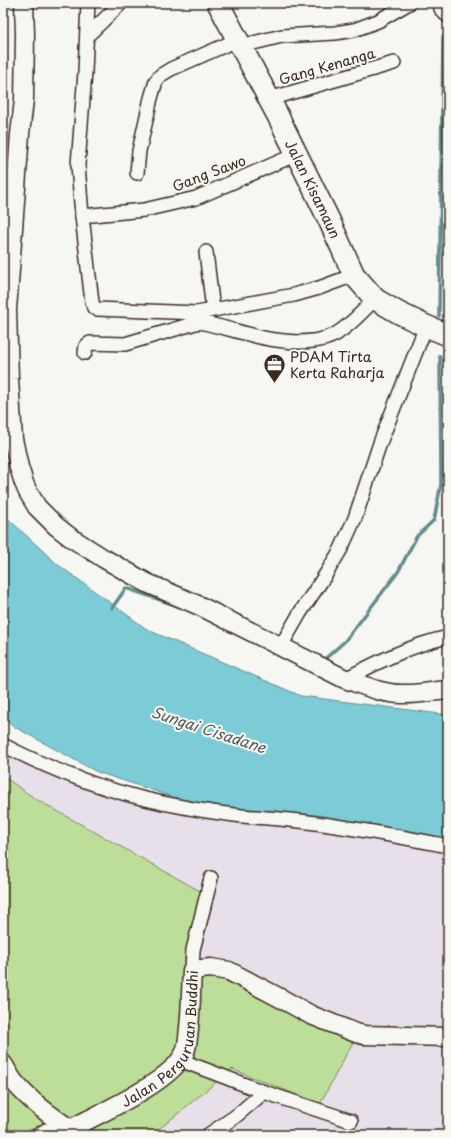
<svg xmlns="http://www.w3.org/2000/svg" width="451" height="1138" viewBox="0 0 451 1138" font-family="'Playpen Sans',sans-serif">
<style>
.built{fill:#e7e0eb}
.green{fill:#bdde98;stroke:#7c845b}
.water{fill:#7cccd7;stroke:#628b8d}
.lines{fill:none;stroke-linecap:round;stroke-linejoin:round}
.stream{stroke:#628b8d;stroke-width:3.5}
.street-casing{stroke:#3b2a1e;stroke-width:16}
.secondary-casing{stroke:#3b2a1e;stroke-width:21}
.primary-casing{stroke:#3b2a1e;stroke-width:24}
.street{stroke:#f6f6f2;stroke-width:13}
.secondary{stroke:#f6f6f2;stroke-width:18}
.primary{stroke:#f6f6f2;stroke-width:21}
.labels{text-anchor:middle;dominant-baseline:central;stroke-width:4;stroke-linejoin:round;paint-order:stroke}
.street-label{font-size:14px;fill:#3b2a1e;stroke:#f6f6f2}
.poi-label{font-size:14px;fill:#3b2a1e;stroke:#f6f6f2;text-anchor:start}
.water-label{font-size:15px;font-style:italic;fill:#4e5b56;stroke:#f6f6f2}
</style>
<rect width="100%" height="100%" fill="#f6f6f2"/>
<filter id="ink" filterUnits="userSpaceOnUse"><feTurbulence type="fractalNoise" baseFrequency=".025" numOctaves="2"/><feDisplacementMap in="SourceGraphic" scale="8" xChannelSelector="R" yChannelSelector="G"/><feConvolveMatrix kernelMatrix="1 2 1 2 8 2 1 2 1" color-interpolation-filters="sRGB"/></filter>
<g filter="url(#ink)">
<path class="built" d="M3,732L26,751L123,800L232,819L448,848V1135H152L232,1069L320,1104L308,1022L187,962L34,798L3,776Z"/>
<path class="green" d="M3,776L34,798L207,895L187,962L308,1022L354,1040L320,1104L232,1069L152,1135H3Z"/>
<path class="water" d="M3,514L57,564L148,630L301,696L448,715V840L222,813L97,772L11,725L3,717Z"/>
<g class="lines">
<g class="stream">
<path d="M439,316L443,37"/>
<path d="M112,608L126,588L178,606"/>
<path d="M326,658L345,641L398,572L417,536L434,520L441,484L440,356"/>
</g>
<defs>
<g id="street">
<path d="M88,3L85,72L78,165L82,216L92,302L94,308L97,309L197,313L294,295L319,288L354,275"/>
<path d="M439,3L442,11L448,16"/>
<path d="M87,36L121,3"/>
<path d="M241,46L282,36L335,33L354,30L378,21L409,3"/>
<path d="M269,99L394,63"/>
<path d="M137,173L139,151L151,98L156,81L161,75L171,69L237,40"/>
<path d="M82,216L144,210L196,198L297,154"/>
<path d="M206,252L213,310"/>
<path d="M197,313L199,322C237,329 273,346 313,341C321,340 329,338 336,334C351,325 363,311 375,299"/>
<path d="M85,353L86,346L90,343L125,344L199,322"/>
<path d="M281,646L300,613L326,574L341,549L355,518L380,443L426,326"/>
<path d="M345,679C378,662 411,645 448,637"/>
<path d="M3,745C46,767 93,786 141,798C174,806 208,812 242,816C264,818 286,819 308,822C355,828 402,837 448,846"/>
<path d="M192,970L193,950L211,878"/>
<path d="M180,1060L264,1092L236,1116L208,1135"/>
<path d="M264,1092L351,1121"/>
<path d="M38,1135L46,1130L70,1129L72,1131"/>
</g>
<g id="secondary">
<path d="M24,3L25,34L24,100L20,134L7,310L9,379L13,439L19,467L24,483L28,492L37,507L56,526L70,537L103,558L147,583L200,606L345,679C363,685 382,694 402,694C417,695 433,691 448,690"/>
<path id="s1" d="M3,1064C7,1070 10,1077 15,1083C30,1101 50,1115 70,1129C99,1114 173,1081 185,1052C188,1044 188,1036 189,1028C191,1009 191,989 192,970L211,968L229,971L282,999L311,1015L356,1033L364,1035L448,1037"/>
</g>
<g id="primary">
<path id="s2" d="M218,3L277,114L329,220L354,275L375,299L399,313L426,326L448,335"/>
</g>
</defs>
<use href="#street" class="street-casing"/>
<use href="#secondary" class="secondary-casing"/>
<use href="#primary" class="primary-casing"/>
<use href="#street" class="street"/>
<use href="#secondary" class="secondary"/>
<use href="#primary" class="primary"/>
</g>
</g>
<defs>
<symbol id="office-pin" viewBox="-11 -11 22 30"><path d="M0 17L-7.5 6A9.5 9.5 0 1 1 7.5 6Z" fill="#3b2a1e" stroke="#f6f6f2"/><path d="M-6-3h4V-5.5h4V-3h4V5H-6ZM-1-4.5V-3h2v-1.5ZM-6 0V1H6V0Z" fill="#fff"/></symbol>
</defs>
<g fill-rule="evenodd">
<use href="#office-pin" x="262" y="352" width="25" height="34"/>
</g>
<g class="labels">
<g class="street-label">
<text transform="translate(327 66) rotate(-16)">Gang Kenanga</text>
<text transform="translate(209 173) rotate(-21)">Gang Sawo</text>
<text stroke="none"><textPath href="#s2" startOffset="209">Jalan Kisamaun</textPath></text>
<text stroke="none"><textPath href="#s1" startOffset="235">Jalan Perguruan Buddhi</textPath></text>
</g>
<g class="poi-label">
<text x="290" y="356">PDAM Tirta<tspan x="290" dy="16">Kerta Raharja</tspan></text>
</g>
<g class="water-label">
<text transform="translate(209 729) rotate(18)">Sungai Cisadane</text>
</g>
</g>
<rect width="451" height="1138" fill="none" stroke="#f6f6f2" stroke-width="16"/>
<rect x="8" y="8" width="435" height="1122" fill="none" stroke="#3b2a1e" stroke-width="1.5" filter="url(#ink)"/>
</svg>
